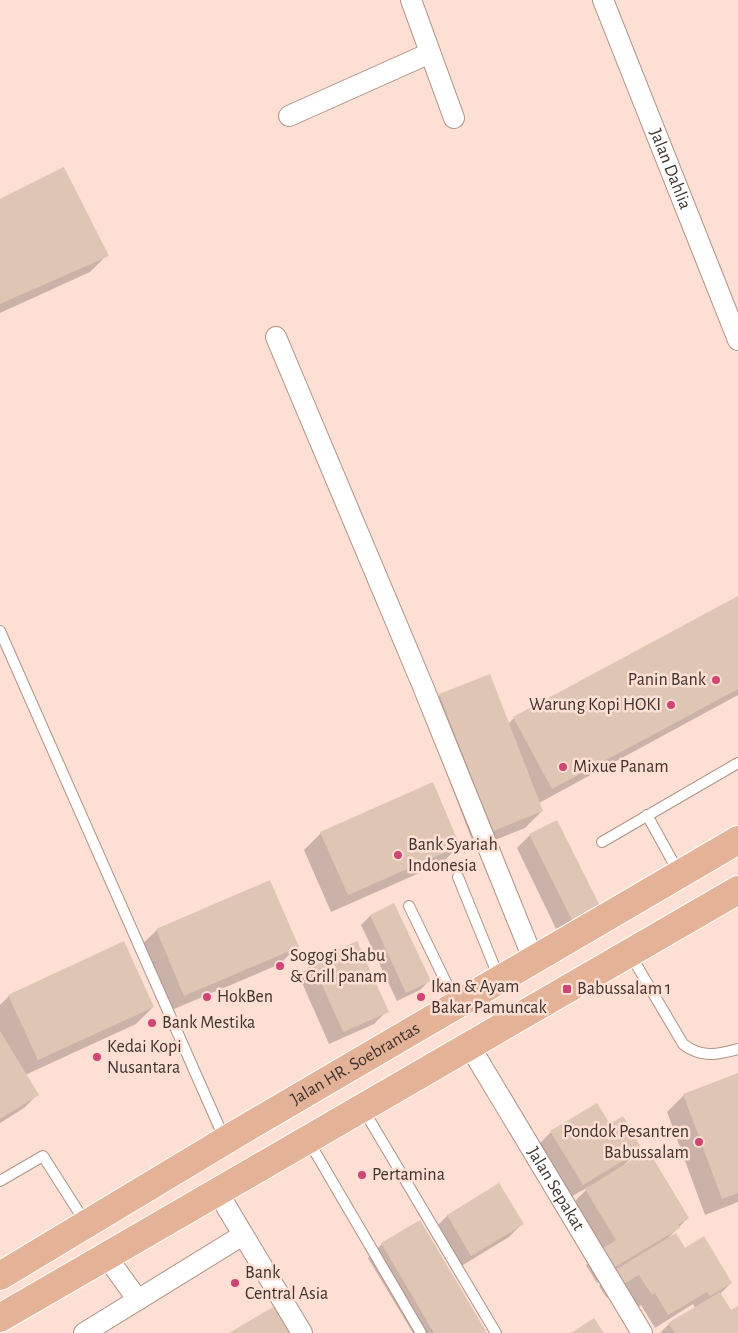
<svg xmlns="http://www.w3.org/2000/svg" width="738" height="1333" viewBox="0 0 738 1333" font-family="'Alegreya Sans',sans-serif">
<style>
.shadow{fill:#0003}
.building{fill:#dfc6b4}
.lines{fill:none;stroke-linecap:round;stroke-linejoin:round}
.service-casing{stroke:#ae9286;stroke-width:12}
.minor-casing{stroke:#ae9286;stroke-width:22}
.primary-casing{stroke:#fff;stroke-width:30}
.service{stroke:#fff;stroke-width:10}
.minor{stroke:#fff;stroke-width:20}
.primary{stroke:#e4b296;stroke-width:28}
.poi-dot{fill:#d14575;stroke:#fedfd3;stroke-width:2}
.labels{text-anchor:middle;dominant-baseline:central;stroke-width:5;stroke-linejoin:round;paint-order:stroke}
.street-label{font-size:18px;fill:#3f332e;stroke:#fedfd3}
.poi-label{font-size:18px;fill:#3f332e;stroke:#fedfd3;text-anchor:start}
</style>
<rect width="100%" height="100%" fill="#fedfd3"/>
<g class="shadow">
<path d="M0,200L107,255L90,272L0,313Z"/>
<path d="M738,597V695L539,803L542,811L525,828L475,848L423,712L440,695L508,724L514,718Z"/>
<path d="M321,833L459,846L442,863L331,912L304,850Z"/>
<path d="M530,835L599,908L559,935L517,848Z"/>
<path d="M394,905L429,981L420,990L397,1001L361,925L370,916Z"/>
<path d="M157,930L297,947L280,964L167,1012L139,947Z"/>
<path d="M313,963L387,1011L374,1024L329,1044L299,976Z"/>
<path d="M9,996L153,1007L136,1024L25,1075L37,1095L24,1108L0,1123V1005Z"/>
<path d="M738,1075V1202L705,1215L667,1112L684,1095Z"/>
<path d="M596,1104L609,1126L641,1149L624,1165L688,1218L669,1237L731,1283L720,1294L731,1312L738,1307V1333H660L669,1324L695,1308L693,1304L655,1328L641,1305L638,1307L626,1287L607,1298L599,1286L609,1277L597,1283L586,1265L599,1252L572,1204L590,1186L569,1198L537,1146L551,1132Z"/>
<path d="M499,1185L522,1224L509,1237L458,1268L434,1229L447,1216Z"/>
<path d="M420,1222L485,1333H413L368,1258L382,1244Z"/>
</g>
<g class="building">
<path d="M64,167L109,256L0,304V199Z"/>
<path d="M738,596V689L552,789L513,717Z"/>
<path d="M490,674L543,811L493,831L439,694Z"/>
<path d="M433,782L460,846L348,895L320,832Z"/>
<path d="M557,820L601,908L573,922L529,834Z"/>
<path d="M270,880L299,947L184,996L156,929Z"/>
<path d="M394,903L431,981L406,993L370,915Z"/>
<path d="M124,941L154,1007L38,1060L8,995Z"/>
<path d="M357,941L389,1012L343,1032L312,962Z"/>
<path d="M0,1031L39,1095L0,1119Z"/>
<path d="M738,1073V1193L722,1199L683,1094Z"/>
<path d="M597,1103L610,1124L623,1116L642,1149L583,1185L550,1131Z"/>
<path d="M648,1150L689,1218L678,1225L680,1228L610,1270L599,1251L616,1240L585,1189Z"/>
<path d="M499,1183L524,1224L471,1256L447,1215Z"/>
<path d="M420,1220L487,1333H434L381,1243Z"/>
<path d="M676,1233L685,1248L704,1236L732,1283L710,1296L707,1292L668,1315L655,1293L652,1295L639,1275L620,1286L612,1272Z"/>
<path d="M720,1292L731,1310L738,1306V1333H675L668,1323Z"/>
<path d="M280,1303L297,1333H229Z"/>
<path d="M594,1318L604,1333H571Z"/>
</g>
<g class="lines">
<defs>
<g id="service">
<path d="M0,631L225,1140"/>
<path d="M647,815L679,873"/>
<path d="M602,842L738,763"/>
<path d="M458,877L499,978"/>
<path d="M409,906L456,1003"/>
<path d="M630,954L683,1044C701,1058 717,1055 738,1049"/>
<path d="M363,1109L496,1333"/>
<path d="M308,1140L421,1333"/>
<path d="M0,1181L43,1156L85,1222"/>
</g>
<g id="minor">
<path d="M411,0L454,118"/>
<path id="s1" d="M603,0L738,340"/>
<path d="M289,116L430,53"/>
<path d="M276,337L422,684L534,961"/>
<path id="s2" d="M469,1045L642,1333"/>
<path d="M217,1191L302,1333"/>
<path d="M106,1256L138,1300"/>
<path d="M84,1333L243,1235"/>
</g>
<g id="primary">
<path id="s3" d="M0,1276L241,1131L738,840"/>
<path d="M0,1318L738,890"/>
</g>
</defs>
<use href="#service" class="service-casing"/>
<use href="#minor" class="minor-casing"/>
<use href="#primary" class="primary-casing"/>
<use href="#service" class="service"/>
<use href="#minor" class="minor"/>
<use href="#primary" class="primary"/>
</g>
<g class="poi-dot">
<circle cx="716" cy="680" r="5"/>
<circle cx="671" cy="705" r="5"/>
<circle cx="563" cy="767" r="5"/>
<circle cx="398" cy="855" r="5"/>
<circle cx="280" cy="966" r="5"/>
<rect x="562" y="984" width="10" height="10" rx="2.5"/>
<circle cx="207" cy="997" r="5"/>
<circle cx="421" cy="997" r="5"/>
<circle cx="152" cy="1023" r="5"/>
<circle cx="97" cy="1057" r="5"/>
<circle cx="699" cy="1142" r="5"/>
<circle cx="362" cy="1175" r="5"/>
<circle cx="235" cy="1283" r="5"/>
</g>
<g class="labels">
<g class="street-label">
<text stroke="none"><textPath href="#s1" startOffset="182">Jalan Dahlia</textPath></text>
<text stroke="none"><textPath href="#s3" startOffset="414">Jalan HR. Soebrantas</textPath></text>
<text stroke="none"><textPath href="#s2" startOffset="168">Jalan Sepakat</textPath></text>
</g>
<g class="poi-label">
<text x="706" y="680" text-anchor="end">Panin Bank</text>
<text x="661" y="705" text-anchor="end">Warung Kopi HOKI</text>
<text x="573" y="767">Mixue Panam</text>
<text x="408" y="845">Bank Syariah<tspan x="408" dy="21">Indonesia</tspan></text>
<text x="290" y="956">Sogogi Shabu<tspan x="290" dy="21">&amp; Grill panam</tspan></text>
<text x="431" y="987">Ikan &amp; Ayam<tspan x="431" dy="21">Bakar Pamuncak</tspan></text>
<text x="577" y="989">Babussalam 1</text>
<text x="217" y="997">HokBen</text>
<text x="162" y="1023">Bank Mestika</text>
<text x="107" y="1047">Kedai Kopi<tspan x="107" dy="21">Nusantara</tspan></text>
<text x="689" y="1132" text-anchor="end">Pondok Pesantren<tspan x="689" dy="21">Babussalam</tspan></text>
<text x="372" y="1175">Pertamina</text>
<text x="245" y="1273">Bank<tspan x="245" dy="21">Central Asia</tspan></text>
</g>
</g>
</svg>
